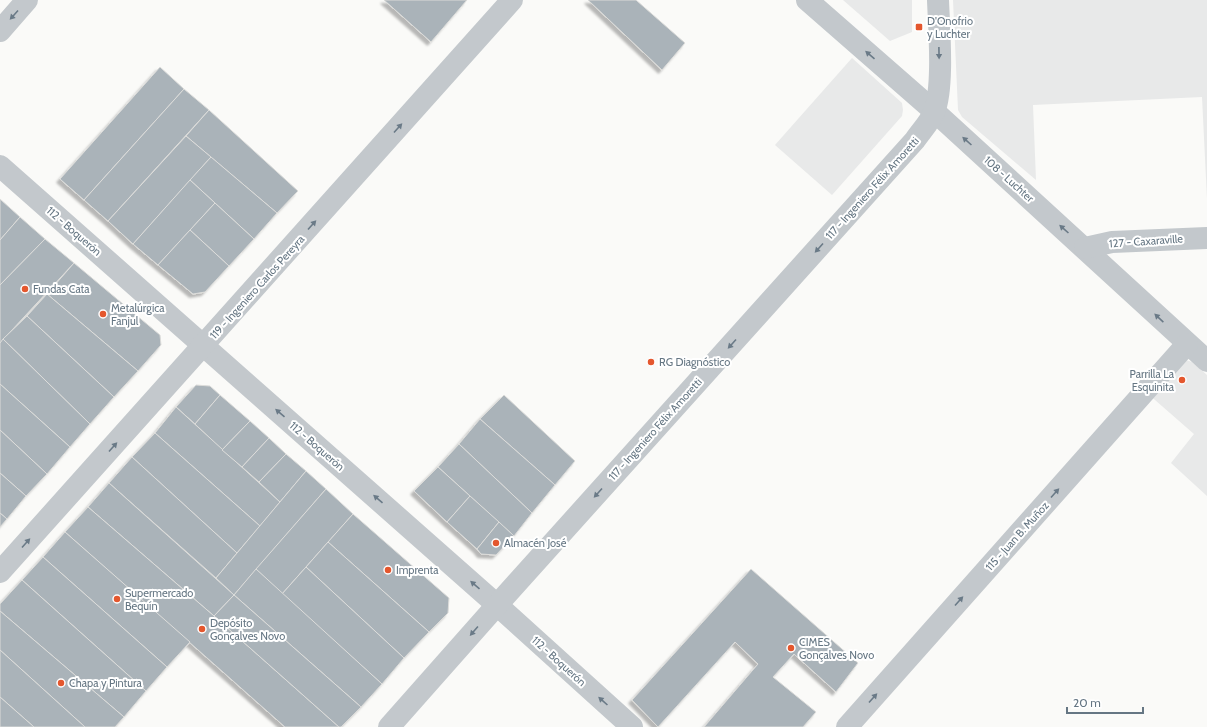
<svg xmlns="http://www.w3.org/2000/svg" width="1207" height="727" viewBox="0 0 1207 727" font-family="Cabin,sans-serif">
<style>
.built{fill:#e8e9e9}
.building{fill:#aab3b9;stroke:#dcdcda;filter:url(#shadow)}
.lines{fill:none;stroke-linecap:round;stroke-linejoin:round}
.minor{stroke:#c3c8cc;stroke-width:22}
.oneway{fill:#6a7a87}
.poi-dot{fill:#e4572e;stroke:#fff;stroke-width:1.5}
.labels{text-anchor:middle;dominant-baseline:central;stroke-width:4;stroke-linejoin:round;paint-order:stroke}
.poi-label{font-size:11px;fill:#657683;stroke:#fff;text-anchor:start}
.street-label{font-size:11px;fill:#657683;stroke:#fff}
</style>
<defs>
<filter id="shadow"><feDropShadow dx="-3.5" dy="3.5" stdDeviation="1" flood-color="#0004"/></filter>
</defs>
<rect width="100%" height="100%" fill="#fafaf8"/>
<g class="built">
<path d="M843,0H912V32L890,41Z"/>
<path d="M953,0H1207V199L1202,97L1033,105L1036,180L962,117L958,110Z"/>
<path d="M852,58L902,103L903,110L902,116L832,195L775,145Z"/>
<path d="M1186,360L1192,362L1207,375V496L1171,463L1194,434L1147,393Z"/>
</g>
<g class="building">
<path d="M384,0H467L431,42Z"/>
<path d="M588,0H636L685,43L662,70Z"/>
<path d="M160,67L184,89L84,200L60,179Z"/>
<path d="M184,89L209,110L108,221L84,200Z"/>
<path d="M209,110L298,191L277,213L186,136Z"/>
<path d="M186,136L211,157L133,244L108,221Z"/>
<path d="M211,157L277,213L254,239L190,180Z"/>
<path d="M190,180L215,203L158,265L133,244Z"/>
<path d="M0,199L20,217L0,240Z"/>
<path d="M215,203L254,239L229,266L190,230Z"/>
<path d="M20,217L45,239L0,285V240Z"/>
<path d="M190,230L229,266L205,292L193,294L158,265Z"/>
<path d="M45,239L74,263L0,343V285Z"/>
<path d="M74,263L160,335L161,345L138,371L47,294Z"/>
<path d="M47,294L138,371L114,397L27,316Z"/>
<path d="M27,316L114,397L90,424L3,339Z"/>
<path d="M3,339L90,424L70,447L0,384V343Z"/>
<path d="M0,384L70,447L47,474L0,430Z"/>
<path d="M196,385L210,386L220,395L195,424L176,407Z"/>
<path d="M220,395L250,421L222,450L195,424Z"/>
<path d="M504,395L575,461L555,485L480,419Z"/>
<path d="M176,407L280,502L260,526L155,433Z"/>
<path d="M480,419L555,485L532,513L459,444Z"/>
<path d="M250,421L269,438L242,467L222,450Z"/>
<path d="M0,430L47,474L26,496L0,473Z"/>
<path d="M155,433L260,526L237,553L132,457Z"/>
<path d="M269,438L286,454L259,482L242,467Z"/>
<path d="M459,444L532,513L514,536L438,467Z"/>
<path d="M286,454L306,471L280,502L259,482Z"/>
<path d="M132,457L237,553L216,578L109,483Z"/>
<path d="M438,467L470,496L447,522L414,491Z"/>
<path d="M306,471L326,489L234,595L216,578Z"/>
<path d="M0,473L26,496L7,519L0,513Z"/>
<path d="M109,483L234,595L214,616L88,507Z"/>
<path d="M326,489L353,514L282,594L256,569Z"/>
<path d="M470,496L499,522L477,549L447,522Z"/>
<path d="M88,507L214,616L339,727H285L65,532Z"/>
<path d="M0,513L7,519L0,527Z"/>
<path d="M353,514L449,598L448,613L429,632L328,542Z"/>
<path d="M499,522L514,536L496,555L481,554L477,549Z"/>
<path d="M65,532L190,642L167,667L43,557Z"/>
<path d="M328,542L429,632L404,658L306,567Z"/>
<path d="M43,557L167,667L146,691L22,580Z"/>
<path d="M306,567L404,658L382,684L282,594Z"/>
<path d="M256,569L382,684L361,707L234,595Z"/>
<path d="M751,569L858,663L836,692L794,654L773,677L816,712L803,727H704L758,664L735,642L658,727L632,700Z"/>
<path d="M22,580L146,691L124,717L0,611V604Z"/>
<path d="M234,595L361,707L341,727H339L214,616Z"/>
<path d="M0,611L124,717L115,727H85L0,650Z"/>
<path d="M0,650L85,727H34L0,697Z"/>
<path d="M0,697L34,727H0Z"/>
</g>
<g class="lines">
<g class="minor">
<path d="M807,0L934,111L1207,361"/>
<path d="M0,31L27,0"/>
<path d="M0,166L497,605L632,727"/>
<path d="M1085,248L1112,242L1207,238"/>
<path d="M0,572L512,0"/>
<path d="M389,727L497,605L915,140C921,131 930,122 934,112C944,88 939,28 938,0"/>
<path d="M847,727L1187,344"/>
</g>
</g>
<defs><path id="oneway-solid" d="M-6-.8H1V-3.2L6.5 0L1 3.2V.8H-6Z"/></defs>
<g class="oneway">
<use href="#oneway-solid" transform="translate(14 15) rotate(132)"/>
<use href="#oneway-solid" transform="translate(939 53) rotate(89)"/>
<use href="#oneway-solid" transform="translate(870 55) rotate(-139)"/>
<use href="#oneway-solid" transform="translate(398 128) rotate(-48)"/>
<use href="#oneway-solid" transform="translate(967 141) rotate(-138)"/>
<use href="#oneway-solid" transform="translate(312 225) rotate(-48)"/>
<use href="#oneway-solid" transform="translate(1064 229) rotate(-138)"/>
<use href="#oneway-solid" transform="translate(819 248) rotate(132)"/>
<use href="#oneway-solid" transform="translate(1159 318) rotate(-137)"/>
<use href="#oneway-solid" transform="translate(732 344) rotate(132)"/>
<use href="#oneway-solid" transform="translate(280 413) rotate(-139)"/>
<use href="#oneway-solid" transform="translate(113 447) rotate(-48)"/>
<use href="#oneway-solid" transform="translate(598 493) rotate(132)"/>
<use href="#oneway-solid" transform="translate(1055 493) rotate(-48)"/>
<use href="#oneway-solid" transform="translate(378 499) rotate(-139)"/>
<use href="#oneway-solid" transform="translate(26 543) rotate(-48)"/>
<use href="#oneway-solid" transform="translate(475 585) rotate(-139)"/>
<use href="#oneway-solid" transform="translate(959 601) rotate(-48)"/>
<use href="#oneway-solid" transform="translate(474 631) rotate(131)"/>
<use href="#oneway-solid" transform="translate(873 698) rotate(-48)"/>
<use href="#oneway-solid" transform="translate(603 701) rotate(-138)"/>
</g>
<g class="poi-dot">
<rect x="915" y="23" width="8" height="8" rx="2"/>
<circle cx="25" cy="289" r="4"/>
<circle cx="103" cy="314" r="4"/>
<circle cx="651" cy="362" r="4"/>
<circle cx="1182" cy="380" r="4"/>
<circle cx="496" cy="543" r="4"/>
<circle cx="388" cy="570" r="4"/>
<circle cx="117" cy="599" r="4"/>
<circle cx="202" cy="629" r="4"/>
<circle cx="791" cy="648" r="4"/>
<circle cx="61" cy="683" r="4"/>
</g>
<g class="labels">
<g class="poi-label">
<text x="927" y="21">D'Onofrio<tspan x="927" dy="13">y Luchter</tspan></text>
<text x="33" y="289">Fundas Cata</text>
<text x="111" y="308">Metalúrgica<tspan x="111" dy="13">Fanjul</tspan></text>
<text x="659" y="362">RG Diagnóstico</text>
<text x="1174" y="374" text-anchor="end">Parrilla La<tspan x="1174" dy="13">Esquinita</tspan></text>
<text x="504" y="543">Almacén José</text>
<text x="396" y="570">Imprenta</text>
<text x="125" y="593">Supermercado<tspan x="125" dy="13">Bequín</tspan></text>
<text x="210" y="623">Depósito<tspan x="210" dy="13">Gonçalves Novo</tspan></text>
<text x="799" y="642">CIMES<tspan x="799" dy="13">Gonçalves Novo</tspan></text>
<text x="69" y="683">Chapa y Pintura</text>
</g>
<g class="street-label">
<text transform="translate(1009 179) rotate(42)">108 - Luchter</text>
<text transform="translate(872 188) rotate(-48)">117 - Ingeniero Félix Amoretti</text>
<text transform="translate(74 231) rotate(41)">112 - Boquerón</text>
<text transform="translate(1146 241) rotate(-4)">127 - Caxaraville</text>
<text transform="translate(257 287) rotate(-48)">119 - Ingeniero Carlos Pereyra</text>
<text transform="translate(655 429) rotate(-48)">117 - Ingeniero Félix Amoretti</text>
<text transform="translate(317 446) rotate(41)">112 - Boquerón</text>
<text transform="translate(1017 536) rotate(-48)">115 - Juan B. Muñoz</text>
<text transform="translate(559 661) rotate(42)">112 - Boquerón</text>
</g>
</g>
<path d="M1067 707v6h76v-6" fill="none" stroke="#657683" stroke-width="2"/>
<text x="1073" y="707" font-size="12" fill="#657683" stroke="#ffffff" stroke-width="3" paint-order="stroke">20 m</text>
</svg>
